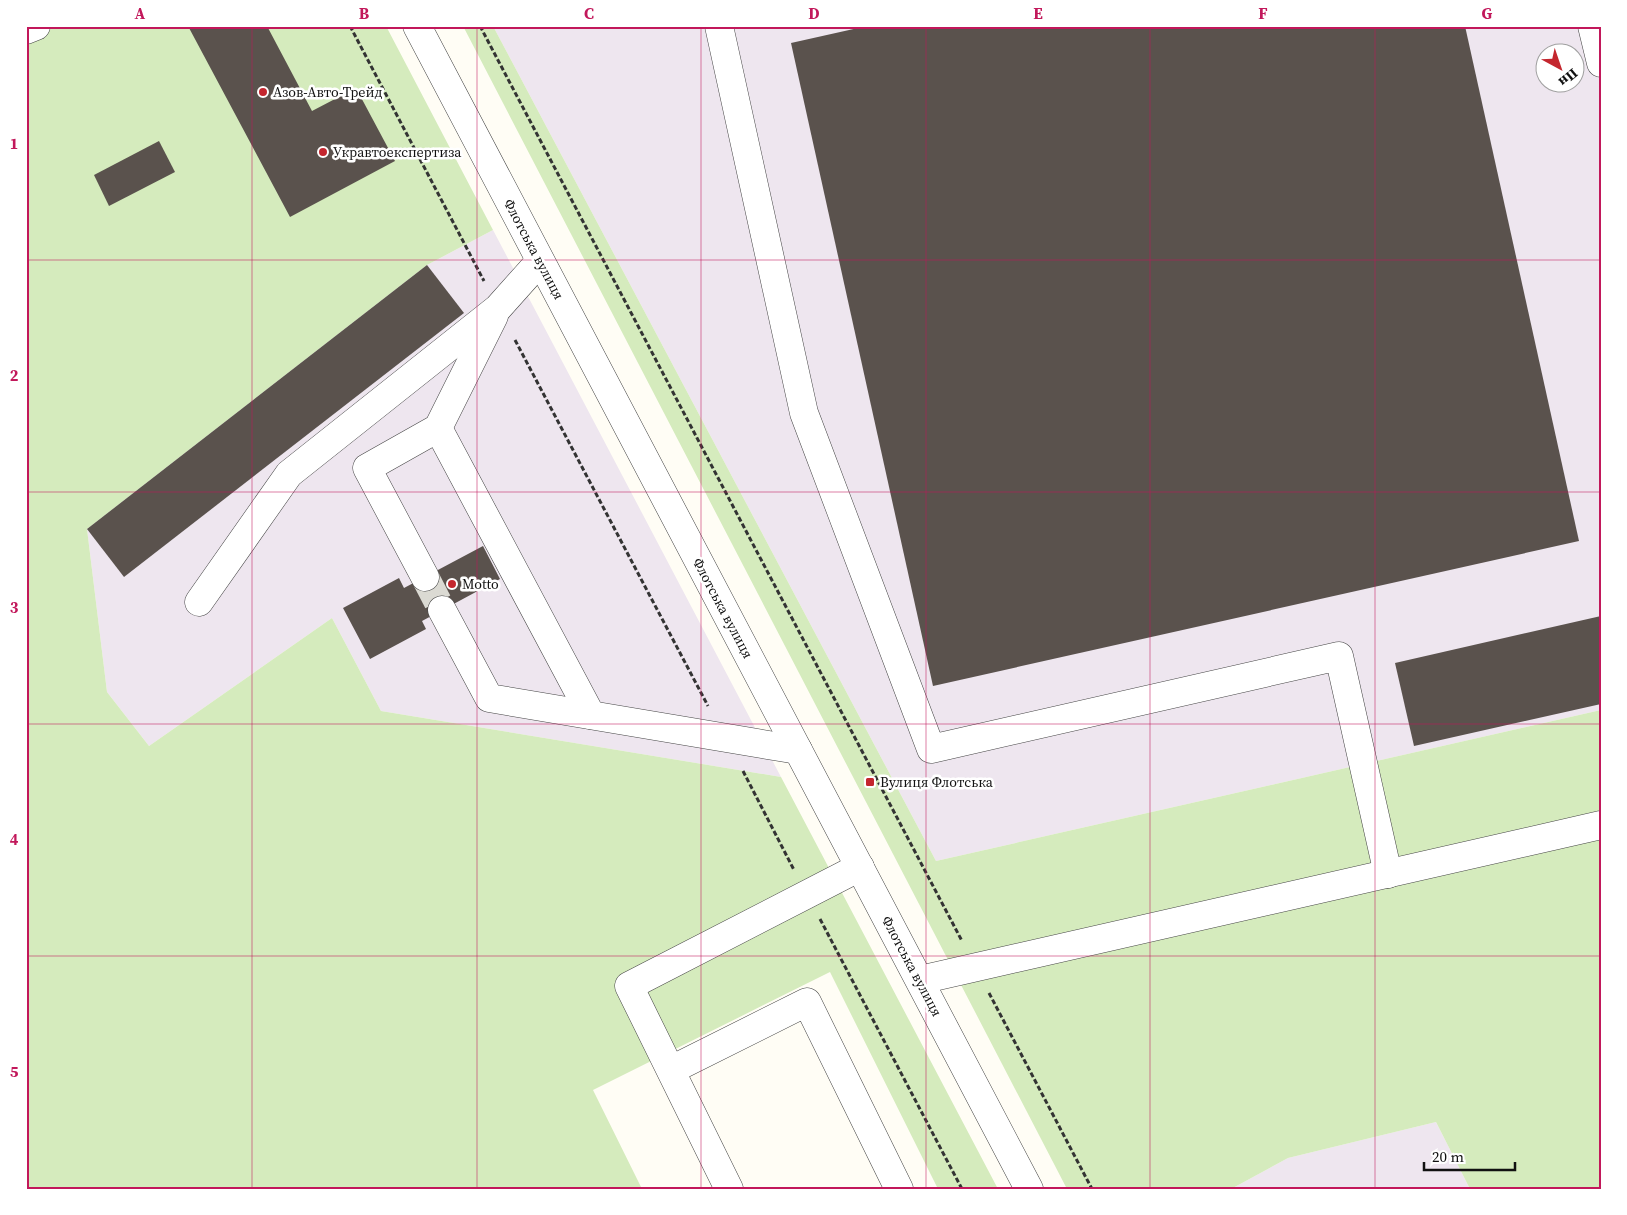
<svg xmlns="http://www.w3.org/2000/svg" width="1627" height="1215" viewBox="0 0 1627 1215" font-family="'Source Serif 4',serif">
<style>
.industrial{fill:#eee6ef;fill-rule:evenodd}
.green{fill:#d5ebbd}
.building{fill:#5a524d}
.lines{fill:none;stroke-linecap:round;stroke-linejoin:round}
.minor-tunnel{stroke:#dbdad3;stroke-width:28;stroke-dasharray:28 14;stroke-linecap:butt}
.minor-casing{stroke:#444;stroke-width:29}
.path{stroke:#333;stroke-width:3;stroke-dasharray:5 2.5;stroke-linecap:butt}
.minor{stroke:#fff;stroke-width:28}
.grid{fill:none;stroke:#c2185b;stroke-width:1;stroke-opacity:0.55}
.poi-dot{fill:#c4262e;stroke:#fff;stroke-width:2}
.labels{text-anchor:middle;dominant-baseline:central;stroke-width:5;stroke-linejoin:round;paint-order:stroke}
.poi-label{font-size:14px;fill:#111;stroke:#fff;text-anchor:start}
.street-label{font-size:14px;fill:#111;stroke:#fff}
.neatline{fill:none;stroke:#c2185b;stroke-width:2}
.grid-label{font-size:16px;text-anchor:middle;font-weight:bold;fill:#c2185b}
</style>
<rect width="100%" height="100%" fill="#fffdf5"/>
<g class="industrial">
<path d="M493,26H1601V710L936,861ZM1544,52H1574V82H1544Z"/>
<path d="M493,230L781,777L381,711L332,618L149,746L107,692L87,529L427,265Z"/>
<path d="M1436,1122L1470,1189H1231L1288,1158Z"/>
</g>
<g class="green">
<path d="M26,26H386L493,230L427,265L87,529L107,692L149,746L332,618L381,711L781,777L998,1189H938L830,972L593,1090L642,1189H26Z"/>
<path d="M463,26H493L936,861L1601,710V1189H1470L1436,1122L1288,1158L1231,1189H1067Z"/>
</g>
<g class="building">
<path d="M188,26H267L312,111L356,88L395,161L290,217Z"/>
<path d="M867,26H1465L1579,541L933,686L791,43Z"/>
<path d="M159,141L175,172L109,206L94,175Z"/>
<path d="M427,265L464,313L124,577L87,529Z"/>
<path d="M483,546L500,579L422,621L426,629L370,659L343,608L399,578L404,588Z"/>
<path d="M1601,616V704L1414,746L1395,663Z"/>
</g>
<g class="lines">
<path class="minor-tunnel" d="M425,577L442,610"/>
<defs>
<g id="minor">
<path d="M417,26L1029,1189"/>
<path d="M719,26L804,413L931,749L1339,656L1388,874"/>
<path d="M1592,26L1601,63"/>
<path d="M26,30L36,26"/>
<path d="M438,428L591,715"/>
<path d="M425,577L367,468L438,428L494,316"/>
<path d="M199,602L289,474L498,308L540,261"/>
<path d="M442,610L489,698L798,750"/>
<path d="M920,980L1601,825"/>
<path d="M671,1070L807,1002L899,1189"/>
<path d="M729,1189L629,986L860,867"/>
</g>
</defs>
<use href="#minor" class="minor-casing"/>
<g class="path">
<path d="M350,26L484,281"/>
<path d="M480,26L962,941"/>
<path d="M515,340L708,706"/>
<path d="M743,771L794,870"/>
<path d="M820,919L962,1189"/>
<path d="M989,993L1092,1189"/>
</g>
<use href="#minor" class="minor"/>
</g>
<path class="grid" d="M252,26V1189M477,26V1189M701,26V1189M926,26V1189M1150,26V1189M1375,26V1189M26,260H1601M26,492H1601M26,724H1601M26,956H1601"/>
<g class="poi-dot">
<circle cx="263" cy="92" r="5"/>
<circle cx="323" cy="152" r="5"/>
<circle cx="452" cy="584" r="5"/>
<rect x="865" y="777" width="10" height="10" rx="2.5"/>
</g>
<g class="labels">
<g class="poi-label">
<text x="273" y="92">Азов-Авто-Трейд</text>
<text x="333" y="152">Укравтоекспертиза</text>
<text x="462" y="584">Motto</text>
<text x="880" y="782">Вулиця Флотська</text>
</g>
<g class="street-label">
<text transform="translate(534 249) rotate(62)">Флотська вулиця</text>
<text transform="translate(723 608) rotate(62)">Флотська вулиця</text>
<text transform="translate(912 966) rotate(62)">Флотська вулиця</text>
</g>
</g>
<rect width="1627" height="1215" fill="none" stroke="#ffffff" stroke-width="55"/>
<g transform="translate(1560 68) rotate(140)"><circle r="24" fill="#ffffff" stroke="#a0a0a0"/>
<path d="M0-4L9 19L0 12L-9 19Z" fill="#c4262e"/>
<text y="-8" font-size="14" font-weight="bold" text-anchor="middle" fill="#111111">Пн</text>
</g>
<path d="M1424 1162v8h91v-8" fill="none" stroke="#111111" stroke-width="2.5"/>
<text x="1432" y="1162" font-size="15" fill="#111111" stroke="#ffffff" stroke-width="4" paint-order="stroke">20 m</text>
<rect x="28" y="28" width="1572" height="1160" class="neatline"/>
<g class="grid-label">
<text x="140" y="19">A</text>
<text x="364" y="19">B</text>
<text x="589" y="19">C</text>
<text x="814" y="19">D</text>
<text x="1038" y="19">E</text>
<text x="1263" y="19">F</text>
<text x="1487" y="19">G</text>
<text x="14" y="149">1</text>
<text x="14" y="381">2</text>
<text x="14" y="613">3</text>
<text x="14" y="845">4</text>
<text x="14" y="1077">5</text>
</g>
</svg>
